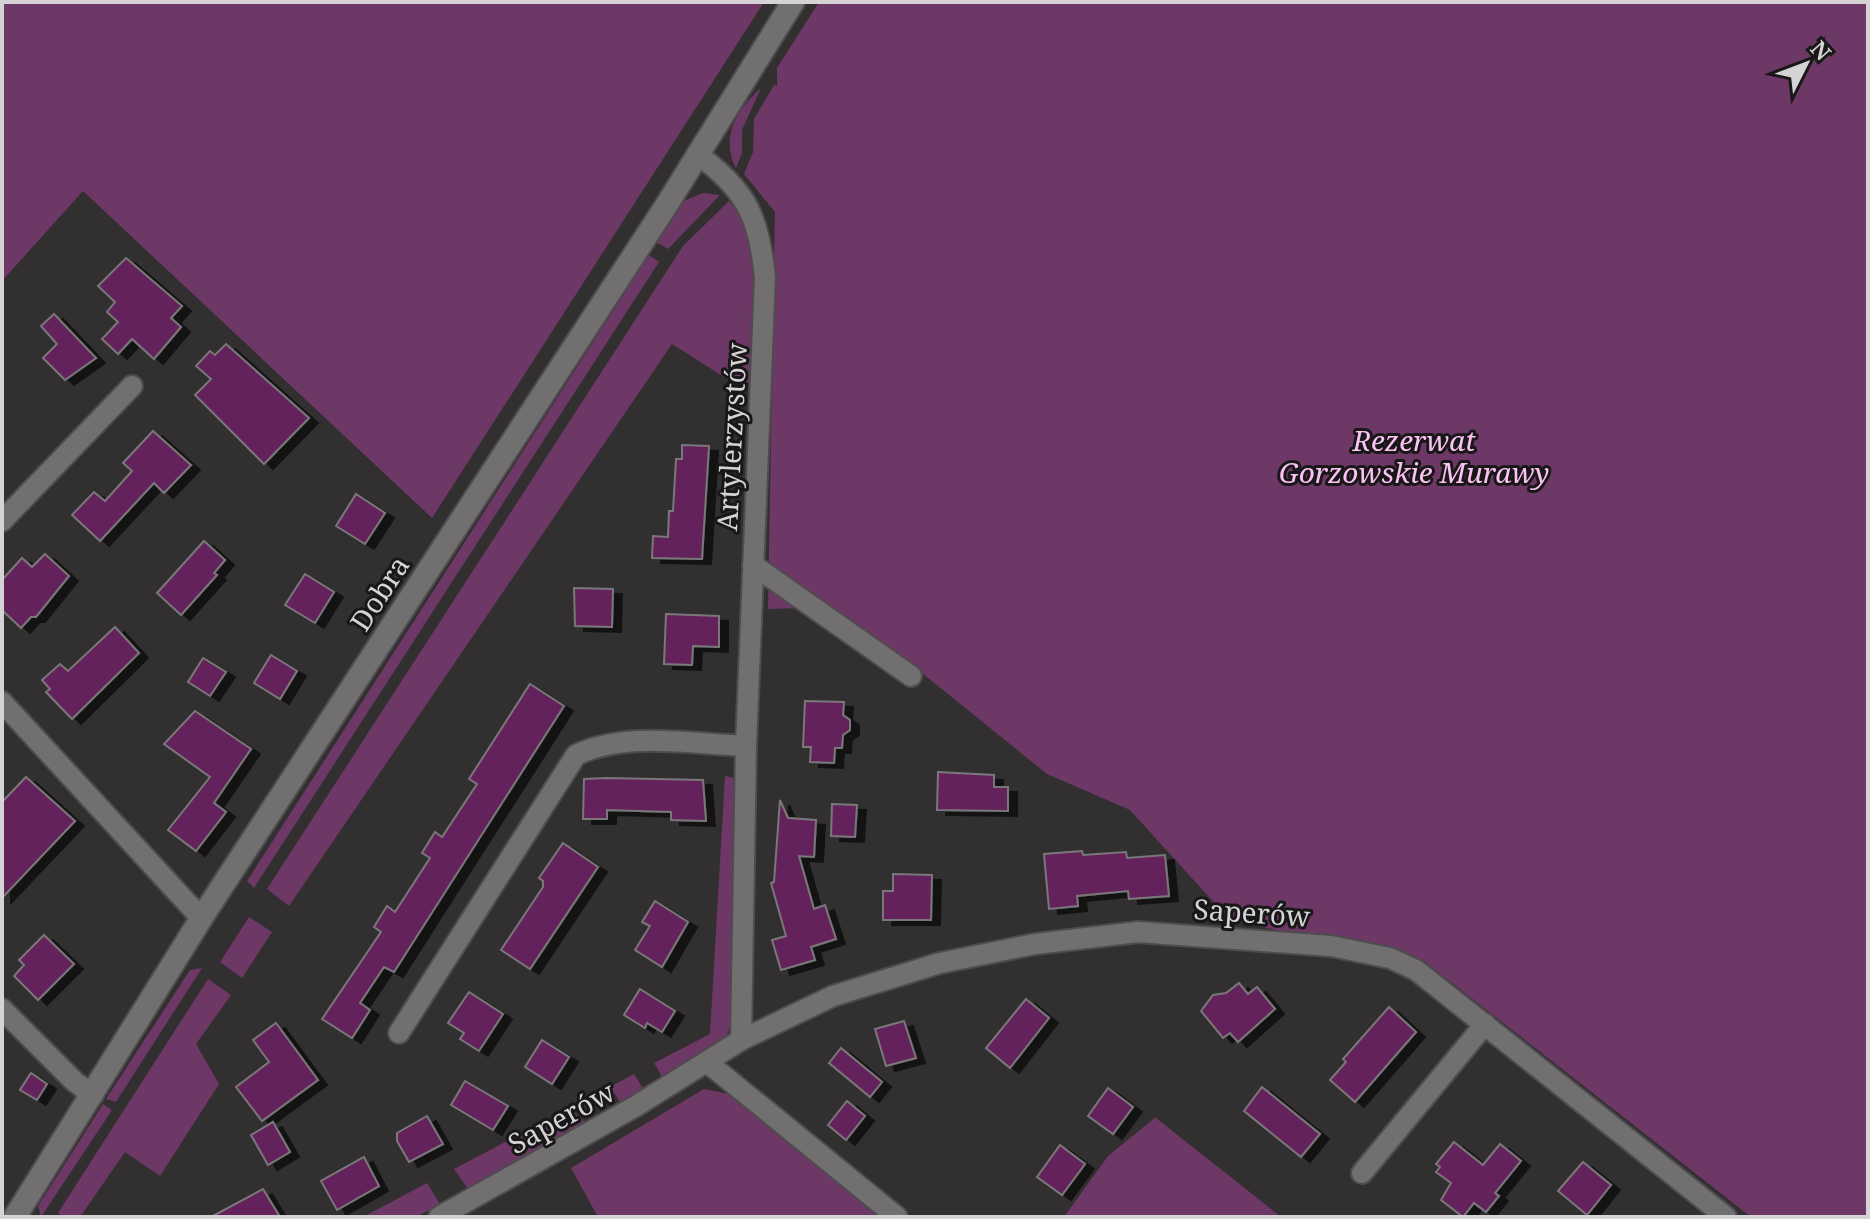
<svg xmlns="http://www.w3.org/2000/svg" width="1870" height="1219" viewBox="0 0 1870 1219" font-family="'Noto Serif',serif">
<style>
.green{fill:#6e3866}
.building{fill:#64215c;stroke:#7a7779;stroke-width:2;filter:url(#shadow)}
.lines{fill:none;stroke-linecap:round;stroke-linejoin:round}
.minor-casing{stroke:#4e4c4e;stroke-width:24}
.tertiary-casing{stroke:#4e4c4e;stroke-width:26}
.minor{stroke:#726f71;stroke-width:20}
.tertiary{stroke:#726f71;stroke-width:22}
.labels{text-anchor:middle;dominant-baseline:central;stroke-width:6;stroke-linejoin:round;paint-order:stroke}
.street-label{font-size:28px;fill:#d5d3d5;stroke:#191819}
.park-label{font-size:28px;font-style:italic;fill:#fdc2f3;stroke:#191819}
</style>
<defs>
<filter id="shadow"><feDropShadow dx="9" dy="5" stdDeviation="0" flood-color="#0009"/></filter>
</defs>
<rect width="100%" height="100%" fill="#322f31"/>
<g class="green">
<path d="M2,2H764L432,518L83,191L2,281Z"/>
<path d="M819,2H1868V1217H1751L1424,961L1230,920L1130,810L1047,774L922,673L910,688L800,608L768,609L775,212L744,174L753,152L754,119L774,85L777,86V68Z"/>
<path d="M761,88L742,130V153L736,168C720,137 737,109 761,88Z"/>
<path d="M703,193L720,195L668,249L656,242L684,201Z"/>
<path d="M729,201C766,242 750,330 749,382L735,384L672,344L289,906L267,889L683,246Z"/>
<path d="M649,255L659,262L254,888L247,881Z"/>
<path d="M725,776L738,779L733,1019L726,1037L664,1080L654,1063L710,1034Z"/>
<path d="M249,917L272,932L242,978L220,962Z"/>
<path d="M202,968L116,1102L106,1099L190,970Z"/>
<path d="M208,979L231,995L196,1044L219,1084L160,1176L125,1152L80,1217H64L58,1213Z"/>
<path d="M634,1074L644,1090L621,1103L610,1087Z"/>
<path d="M704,1089L734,1095L878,1217H598L571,1168Z"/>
<path d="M103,1104L112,1110L41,1217L38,1206Z"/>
<path d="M570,1108L586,1123L468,1189L454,1169Z"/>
<path d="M1156,1117V1118L1281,1217H1064L1108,1156Z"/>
<path d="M427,1183L440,1204L416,1217H363Z"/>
</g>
<g class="building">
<path d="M126,258L182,306L171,318L181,327L154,359L132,339L118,354L102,339L118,322L107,312L115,302L98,286Z"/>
<path d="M54,314L96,358L65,380L43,358L57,344L41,326Z"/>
<path d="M226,344L309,418L264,464L195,395L211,379L196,366L210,351L215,355Z"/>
<path d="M153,431L191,465L164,493L154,483L100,541L72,515L94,492L105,501L132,471L123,463Z"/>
<path d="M682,445L709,446L702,559L652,558L653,536L668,537L669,511H673L676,459H682Z"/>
<path d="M356,494L385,513L365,544L336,526Z"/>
<path d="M204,541L225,560L214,573L217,575L181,615L157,593Z"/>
<path d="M45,554L69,576L36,617H31L21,628L2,610V580L22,558L32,567Z"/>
<path d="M305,574L334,592L315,623L285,605Z"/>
<path d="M574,588L613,589L612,627L575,626Z"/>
<path d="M666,614L719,616V647L693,646L692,665L664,664Z"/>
<path d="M115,627L139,653L72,719L46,692L50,689L42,680L60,664L68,671Z"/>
<path d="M271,655L297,671L280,699L254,683Z"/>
<path d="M203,658L226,672L210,696L188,682Z"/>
<path d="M530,684L564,706L394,972L384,967L360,1003L370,1010L352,1038L322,1019L381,932L374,927L387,906L395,912L430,858L422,853L435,832L442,837L477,784L469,779Z"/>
<path d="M805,701L844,702L843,715L850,720V730L843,735L842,748H835L834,763L810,762L811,747H803Z"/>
<path d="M195,711L251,749L214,803L226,812L196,851L168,830L210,777L164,744Z"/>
<path d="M938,772L994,775V787H1008V811L937,810Z"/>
<path d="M26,777L75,821L2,898V802Z"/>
<path d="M607,778L703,780L706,821L671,820V812L607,810V819H583L584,779Z"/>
<path d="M780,800L788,818L816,820L814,857L799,856L814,909L825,905L836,939L811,947L815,960L781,970L772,940L786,936L771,883L774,882Z"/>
<path d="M832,804L857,805L855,837L831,836Z"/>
<path d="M563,843L598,867L530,969L501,950L543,887V881L539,878Z"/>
<path d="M1082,851L1083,855L1126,852L1127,858L1165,855L1169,896L1129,899L1128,891L1077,896L1078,906L1049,909L1044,854Z"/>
<path d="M893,874L932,875L931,920H883V891H893Z"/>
<path d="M655,901L688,922L662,967L635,950L650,926L642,922Z"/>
<path d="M44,935L74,964L38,1000L14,976L24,965L19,960Z"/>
<path d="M1239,983L1248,994L1257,987L1275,1009L1238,1042L1230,1033L1223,1038L1201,1011L1213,995L1226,993Z"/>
<path d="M640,989L675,1011L662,1032L647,1023L645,1028L624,1015Z"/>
<path d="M469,992L503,1014L479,1051L460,1039L464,1033L448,1023Z"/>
<path d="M1026,999L1049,1018L1010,1068L986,1048Z"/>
<path d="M1389,1007L1416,1032L1355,1102L1330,1080L1346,1062L1343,1059Z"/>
<path d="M904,1021L916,1058L886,1066L875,1029Z"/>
<path d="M276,1023L318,1080L262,1121L236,1087L269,1062L253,1040Z"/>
<path d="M542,1040L569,1057L552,1084L525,1067Z"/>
<path d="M841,1048L882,1082L870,1097L829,1063Z"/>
<path d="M31,1073L47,1084L37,1100L20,1090Z"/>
<path d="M465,1081L508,1106L493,1130L451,1105Z"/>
<path d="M1262,1087L1320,1134L1301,1157L1244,1111Z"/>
<path d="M1108,1088L1133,1107L1113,1134L1088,1116Z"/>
<path d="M847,1101L865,1116L846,1140L828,1125Z"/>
<path d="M427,1116L443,1144L409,1162L397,1141V1133Z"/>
<path d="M273,1122L290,1152L268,1165L251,1135Z"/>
<path d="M1454,1142L1483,1165L1500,1144L1521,1161L1495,1193L1499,1196L1486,1212L1474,1203L1463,1217L1441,1200L1451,1183L1436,1172L1440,1167L1436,1164Z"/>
<path d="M1060,1145L1085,1164L1062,1195L1037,1177Z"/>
<path d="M364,1157L379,1186L337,1210L321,1181Z"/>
<path d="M1583,1162L1611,1185L1587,1215L1558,1191Z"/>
<path d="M263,1189L280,1217H211Z"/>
</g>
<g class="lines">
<defs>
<g id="minor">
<path d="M697,154C748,191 758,217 765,277L746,746L741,1040"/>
<path d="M2,521L132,386"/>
<path d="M753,565L911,676"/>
<path d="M2,702L202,919"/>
<path d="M2,1009L75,1082L93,1095"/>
<path d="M399,1033L576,755C626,731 691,744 746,746"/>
<path d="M708,1063L897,1217"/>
<path d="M1362,1173L1485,1024"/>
<path d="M439,1217L636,1106L741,1040L833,996L940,963L1035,944L1138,932L1331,946L1390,958L1416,970L1726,1217"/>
</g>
<path id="tertiary" d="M15,1217L204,914L666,206L793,2"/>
</defs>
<use href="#minor" class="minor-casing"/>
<use href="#tertiary" class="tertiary-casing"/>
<use href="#minor" class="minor"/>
<use href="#tertiary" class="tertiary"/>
</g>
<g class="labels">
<g class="street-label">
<text transform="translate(731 437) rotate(-87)">Artylerzystów</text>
<text transform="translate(379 593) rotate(-57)">Dobra</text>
<text transform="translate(1252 912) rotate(4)">Saperów</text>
<text transform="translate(561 1117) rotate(-29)">Saperów</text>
</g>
<g class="park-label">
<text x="1414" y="440">Rezerwat<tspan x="1414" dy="32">Gorzowskie Murawy</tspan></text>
</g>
</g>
<rect width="1870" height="1219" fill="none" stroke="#d5d3d5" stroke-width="8"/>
<g transform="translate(1806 64) rotate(48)" stroke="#191819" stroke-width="6" paint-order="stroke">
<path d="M0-6L14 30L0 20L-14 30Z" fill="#d5d3d5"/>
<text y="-12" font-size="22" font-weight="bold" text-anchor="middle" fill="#d5d3d5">N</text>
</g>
</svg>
